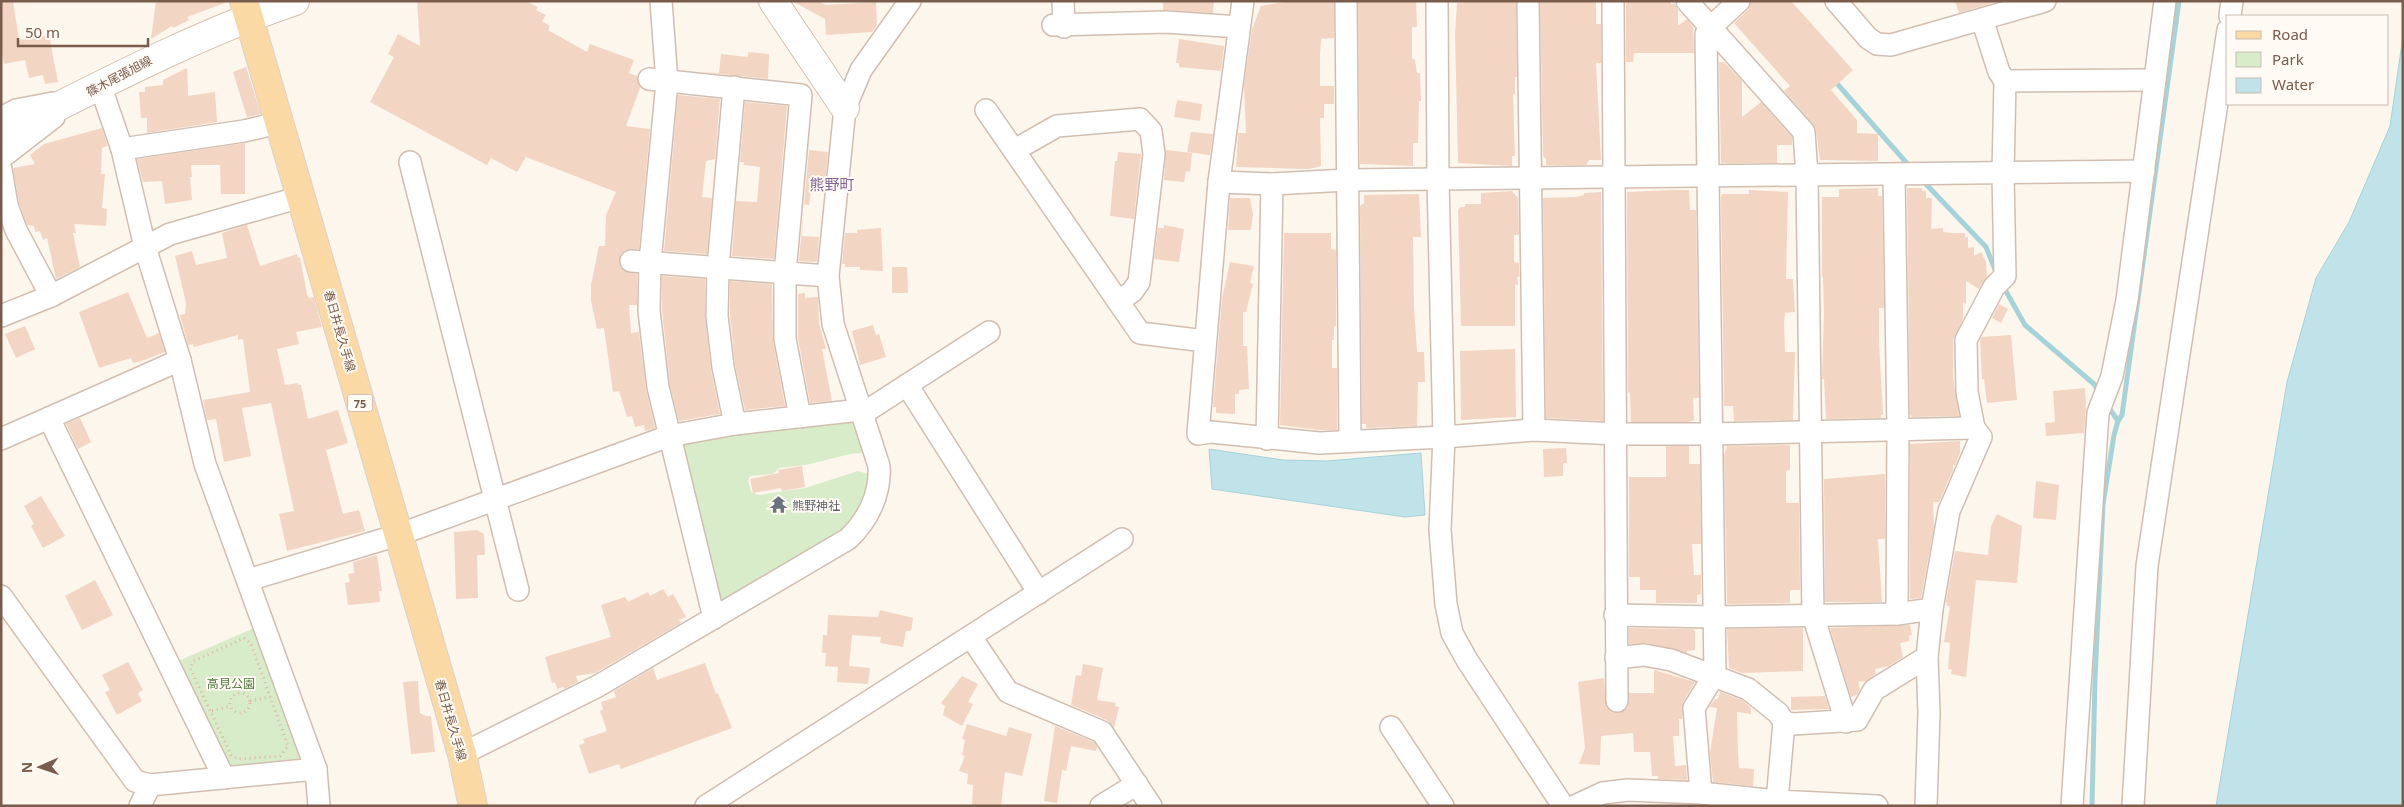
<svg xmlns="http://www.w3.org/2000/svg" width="2404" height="807" viewBox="0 0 2404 807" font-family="'Noto Sans','Noto Sans JP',sans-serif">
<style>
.green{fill:#d8ecc9}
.water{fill:#bfe3e8;stroke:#a5d3da}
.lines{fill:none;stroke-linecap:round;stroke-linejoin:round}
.stream{stroke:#a5d3da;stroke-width:5}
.building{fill:#f3d5c3}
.street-casing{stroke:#d1beb0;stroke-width:24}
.secondary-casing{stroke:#d6c0b0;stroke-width:30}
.primary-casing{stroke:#dad1cd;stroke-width:30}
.path{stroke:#d9b8a5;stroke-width:3;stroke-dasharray:1 4;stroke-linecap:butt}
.street{stroke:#fff;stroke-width:21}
.secondary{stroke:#fff;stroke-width:28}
.primary{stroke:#fbd9a5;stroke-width:28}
.labels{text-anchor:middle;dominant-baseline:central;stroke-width:4;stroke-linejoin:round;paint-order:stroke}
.shield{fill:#fffaf3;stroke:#a28b7f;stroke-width:1}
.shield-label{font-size:11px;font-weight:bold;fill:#7a5c4d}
.street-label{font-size:12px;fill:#7a5c4d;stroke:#fffaf3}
.worship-label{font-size:12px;fill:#5b616d;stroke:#fffaf3;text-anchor:start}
.park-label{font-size:12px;fill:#537a41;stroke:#fffaf3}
.quarter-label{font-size:15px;fill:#846695;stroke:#fffaf3}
</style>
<rect width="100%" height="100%" fill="#fdf6ec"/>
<g class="green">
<path d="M855,418L863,453L850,454L806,465L779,468L773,474L750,476L748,480L751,492L759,495L805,488L858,471L868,474L870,477L868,498L844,532L723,601L719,599L680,453L682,440Z"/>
<path d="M254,628L301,755L295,763L235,769L227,764L176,662Z"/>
</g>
<g class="water">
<path d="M2403,36V806H2216L2287,382L2316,278L2349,222L2390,126Z"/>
<path d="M1209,449L1283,460L1327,461L1421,453L1425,515L1405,517L1212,489Z"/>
</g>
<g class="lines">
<g class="stream">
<path d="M1833,79L1911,168"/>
<path d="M1922,180L1986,247L1996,272"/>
<path d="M2003,286L2025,325L2094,384L2100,393"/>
<path d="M2107,405L2118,421"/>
<path d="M2092,806L2095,679L2103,504L2114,435L2118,421L2122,415L2179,1"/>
</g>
</g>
<g class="building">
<path d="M1,1H13L19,40L49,35L58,82L45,84L43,75L29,78L25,60L4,64L1,47Z"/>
<path d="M156,1H225V3L187,17L189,20L173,28L172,26L151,39Z"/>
<path d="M417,1H526L538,7L536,10L546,15L542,21L550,26L548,30L587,52L590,44L634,60L629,73L637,76L640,88L626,126L650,129L639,249L625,250L619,261L624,271L637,274V305H629L631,333L639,332L646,389L655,428L645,431L644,425L635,427L632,416L627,417L619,391L613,392L604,328L597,329L591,301V285L599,246H605L606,215L616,192L526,157L517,172L491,158L487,165L370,102L394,57L388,54L398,34L420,46Z"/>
<path d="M792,1H817L826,5L876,2L877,25L872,32L826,35L825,19Z"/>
<path d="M1163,1H1214L1213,13L1163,10Z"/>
<path d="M1289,1H1334V38L1321,39L1320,55V86H1334V104H1324V118H1320L1321,166L1309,169L1236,167L1238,133H1246L1244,85L1252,29L1261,6Z"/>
<path d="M1358,1H1416L1417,27H1412V58L1415,60L1417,73H1420L1421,101H1419L1418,143H1413V166L1360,164Z"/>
<path d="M1479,1H1516L1517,77H1515V94H1513L1515,156H1512V166L1458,163L1455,34L1457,3Z"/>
<path d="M1540,1H1596V24H1601V63H1596L1601,160H1589L1586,165H1546V159L1543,156Z"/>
<path d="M1626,1H1671V4H1675L1678,10V26L1687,19L1693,27L1694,53H1634L1633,62H1626Z"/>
<path d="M1751,1H1791L1853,70L1831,90L1857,120V133L1878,134V161L1820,160L1816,131L1813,124L1784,91L1790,86L1734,23L1748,10Z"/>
<path d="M1955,1H1999L1959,13Z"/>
<path d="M1179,39L1224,46L1221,71L1179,67V63H1176Z"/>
<path d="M748,52L769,54L768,79L701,72L719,73L721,54L748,57Z"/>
<path d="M1719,62H1724L1742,81V117L1761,102L1792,137V145H1777V163H1721Z"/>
<path d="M246,67L261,114L247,117L233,72Z"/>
<path d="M187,68L188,96L215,92L217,122L147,133V118H141L139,92H145V87L163,85V80Z"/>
<path d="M678,95L720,99L715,159L706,161L702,197L712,198L707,254L664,251Z"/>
<path d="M1177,100L1202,104L1200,121L1174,117Z"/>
<path d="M745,102L787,106L774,259L732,256L736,201L757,202L760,167L744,165V162H740Z"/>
<path d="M102,128L107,144V146L102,148L101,174H105L102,208L107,209L106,226L74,224L76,233H73L80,267L56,279L47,238L43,240L40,231L35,232L34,226L27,225L19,202L13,168L35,164L30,155L44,144Z"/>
<path d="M1191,132L1213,134L1210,155L1187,152Z"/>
<path d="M245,143V194H221L220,165H191L192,177H190L192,200L165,204L162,181L143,182L137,159Z"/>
<path d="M809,150L828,152L824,192L811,191L809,205L804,204L802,236L819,237L817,261L814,262L799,261Z"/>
<path d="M1166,150L1192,153L1190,172L1186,171L1184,182L1164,180Z"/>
<path d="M1118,152L1141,154L1134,219L1110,216L1115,161H1117Z"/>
<path d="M1878,188V196H1882L1884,308H1879V342L1883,415H1881V418L1826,419L1824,379H1822L1824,312L1823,277H1822V197H1839V189Z"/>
<path d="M1907,188H1922V191H1926V198H1932L1931,229L1943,228V232L1952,233H1965V237H1968V248L1974,247V256L1981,252L1986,262L1987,277L1979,289L1966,281V304L1963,302V319L1953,340V377L1959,416L1912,417L1910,414Z"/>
<path d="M1670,190H1689L1690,210H1696L1699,398H1693L1694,420L1689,422H1631L1630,392L1628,393L1627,192Z"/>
<path d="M1749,190L1788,192L1786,279H1793L1795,312L1785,313L1784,322L1785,352H1795L1793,420L1734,421L1733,406H1724L1721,199L1722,194H1749Z"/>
<path d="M1512,191L1518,198L1519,235H1514V262L1519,263V277H1517L1518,285L1515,284V326H1461L1458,210L1460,207H1465V204H1481V193Z"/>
<path d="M1601,192L1603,421L1546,418L1543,198L1576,197L1584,195V193Z"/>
<path d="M1419,194L1421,237H1413L1414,307L1417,352H1424L1425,382H1418L1417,426L1366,428V424H1362L1360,206L1364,203V195Z"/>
<path d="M1230,198H1250L1253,214L1251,230H1228Z"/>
<path d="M247,225L260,266L297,254L298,258L300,257L307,294L309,298L314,297L322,327L296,332L299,344L277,349L285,385L298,383V385H301L308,419L338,410L348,443L326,450L343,514L359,510L365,531L287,551L279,514L294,511L271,403L242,408L251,456L224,462L216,419L207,420L203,400L250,392L243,339L238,340V335L194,347L193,344L188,345L180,315L185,314L186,303L175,256L192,251L196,265L227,258L222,233Z"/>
<path d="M1164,225L1184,229L1179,262L1154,259L1158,228H1164Z"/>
<path d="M881,228L883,271L860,270V267H845V264H842L845,233H857V230Z"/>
<path d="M1284,233H1331V249L1336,250V326H1334V340H1332V368H1337V430H1319L1280,425Z"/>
<path d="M1230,262L1254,266L1250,283L1253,284L1246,312H1243V346H1247L1249,389L1239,390V394H1235V414L1216,413V407H1213L1222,298Z"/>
<path d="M892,267H907L908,293H892Z"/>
<path d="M662,276L705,279V317L711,370L720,414L679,421L670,385L662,310Z"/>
<path d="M730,281L772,284L773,341L785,406L745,410L735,365L730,315Z"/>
<path d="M128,292L147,338L159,333L165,352L142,361L133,363L131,358L99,368L79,312Z"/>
<path d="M805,293V298L818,297L819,323L826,349H822L832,401L810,403L798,338V294Z"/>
<path d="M1999,304L2008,309L2001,323L1992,318Z"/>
<path d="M873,325L876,335L879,334L886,357L860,365L852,331Z"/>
<path d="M25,326L35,349L16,358L5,334Z"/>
<path d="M2011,335L2017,400L1987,403L1984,379H1982L1980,340L1982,337Z"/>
<path d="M1515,349L1516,417L1461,420L1460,351Z"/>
<path d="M2085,388L2086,408L2084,433L2046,436L2045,423L2055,422L2053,391Z"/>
<path d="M80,418L91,442L78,449L66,424Z"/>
<path d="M1960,441V453L1955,465H1953V470L1939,502H1933L1934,527L1921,598L1910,599V444Z"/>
<path d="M1790,445V470L1786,471V503H1799L1800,590H1790V603L1727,604L1724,455L1727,446Z"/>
<path d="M1666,446H1689V464H1700L1701,544H1692L1694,575H1701V594L1697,595V603H1656V590H1640V577H1629V477H1666Z"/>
<path d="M1566,448L1567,463H1563V476L1544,477L1543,449Z"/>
<path d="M802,466L805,487L782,491L781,488L753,493L750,479L779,473L778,470Z"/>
<path d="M1885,474V539H1878L1882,602H1825L1824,479Z"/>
<path d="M2036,481L2059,485L2056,520L2033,518Z"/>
<path d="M41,496L65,536L43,548L31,526L34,524L24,506Z"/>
<path d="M1997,514L2022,526L2017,583L1976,580L1966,677L1951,674L1952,670L1948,669L1950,643L1944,642L1950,606H1947L1946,601L1955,551L1988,555L1991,526Z"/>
<path d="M477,530L484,534L485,555H477L478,598L456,599L454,532Z"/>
<path d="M377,555L382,591H379L380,602L348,605L345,583L350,582L348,574L354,573L353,562Z"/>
<path d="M95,580L113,615L82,630L65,596Z"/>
<path d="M663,589L668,597L673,594L686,617L679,620L681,623L595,673L576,676L578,682L564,689L563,687L557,689L555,682L552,683L545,657L611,637L601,605L625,597L628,602L648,592L650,596Z"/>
<path d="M880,610L913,618L911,631H906L903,647L880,643L881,637L852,635L849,666L870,668L868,684L837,682L838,667L825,666L826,653H822L823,635H827L828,615L878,617Z"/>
<path d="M1910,625L1912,635L1909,636V641L1900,643L1903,657L1889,666L1875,669L1876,674L1866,681L1858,682L1860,689L1857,695L1851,697L1830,628Z"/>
<path d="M1629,628L1693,629L1695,631V650L1687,651V653L1646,643L1629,644Z"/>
<path d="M1803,628V671L1742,673L1729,668L1727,629Z"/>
<path d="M128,662L143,690L138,693L142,701L117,715L105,692L110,690L102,675Z"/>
<path d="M705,663L716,694L718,693L732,728L621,769L619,764L589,774L579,745L585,743L583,739L607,731L600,711L603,709L601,702L616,697L614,691L653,668L657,680Z"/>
<path d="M1083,664L1103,668L1097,700L1116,703L1115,706L1119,707L1114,728L1107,720L1071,705L1076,675L1081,676Z"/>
<path d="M1654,670L1695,682L1683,702L1682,719H1679V736H1673L1675,766L1686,765L1687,780L1658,779V776H1652L1650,752H1634L1633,733L1601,736L1600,765L1579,764L1585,748L1578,682L1604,678L1606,707L1611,712L1618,713L1628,708L1629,693H1654Z"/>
<path d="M962,676L978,684L968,702L973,704L962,726L943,715L945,706L941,703Z"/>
<path d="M418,681L420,713L426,716H431L435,752L411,754L403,682Z"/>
<path d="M1720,692L1742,700L1751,708V714L1737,712L1738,752L1739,768L1754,769L1753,786L1713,782L1710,753L1717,708L1709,707L1715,699H1718Z"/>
<path d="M1825,696L1829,709L1791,710V697Z"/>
<path d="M967,724L1006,736L1009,727L1032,734L1022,776L1005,772L1001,806H972L973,785L967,784L968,774L959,771L965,756L962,755L965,740L962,739Z"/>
<path d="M1055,726L1094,742L1097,747L1096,751L1071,746L1066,771L1062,770L1057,803L1044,801Z"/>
</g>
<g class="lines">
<defs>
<g id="street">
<path d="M661,1L667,82L650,262L649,311L658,387L714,618"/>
<path d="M1063,1L1064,27"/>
<path d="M1243,1L1219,182L1198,434L1211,432L1319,443L1444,437L1440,530L1446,604L1452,633L1467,660L1563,806"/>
<path d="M1346,1L1350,441"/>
<path d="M1437,1L1438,180L1444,437L1534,430L1617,434H1711L1974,428"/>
<path d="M1528,1L1534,430"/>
<path d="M1613,1L1617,701"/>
<path d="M1687,1L1804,132L1807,176L1813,615L1846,722"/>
<path d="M1836,1L1868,38L1877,44L1891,45L2045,1"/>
<path d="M2230,16L2232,1"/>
<path d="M1053,25L1166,22L1239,27"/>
<path d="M649,79L801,95L785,273V339L800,417"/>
<path d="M2005,81L2155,80"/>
<path d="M100,85L122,149L145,247L180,360"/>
<path d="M734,87L718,267L717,316L723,367L735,424"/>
<path d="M986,110L1140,333L1205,341"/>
<path d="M1,118L16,110L53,103"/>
<path d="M122,149L244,131L278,123"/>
<path d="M1015,150L1057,126L1140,119L1151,131L1154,154L1139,282L1132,292L1118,301"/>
<path d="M1,158L54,117"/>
<path d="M410,162L518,590"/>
<path d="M1,169L7,205L16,230L51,296"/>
<path d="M1894,175L1898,430L1897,614"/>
<path d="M1219,182L1272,184L1347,180L2144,171"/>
<path d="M631,261L828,276"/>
<path d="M1,316L51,296L170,234L301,197"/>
<path d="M907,385L1039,593"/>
<path d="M862,414L989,332"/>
<path d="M1,439L49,418"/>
<path d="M1267,439L1272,184"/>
<path d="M248,580L398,535L669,436L735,424L860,410"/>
<path d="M1,596L135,781L150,785"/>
<path d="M1615,615L1714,617L1897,614L1932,609"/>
<path d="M971,637L1008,692L1102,732L1151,806"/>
<path d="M1616,658L1644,655L1671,660L1748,689L1778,713L1784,722L1793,724L1857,720L1874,690L1927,657L1932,609L1949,511L1981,437L1974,428L1967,392L1966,340L1994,287L2005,276L2003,173L2005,81L1999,72L1982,19"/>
<path d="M1391,727L1443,806"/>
<path d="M462,754L598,686L848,539C868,520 881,494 879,466L833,324L828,276L845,108L861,70L910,1"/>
<path d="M224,778L49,418L180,360L205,464L316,769"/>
<path d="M1701,793L1694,708L1715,674L1706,34L1711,27L1739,1"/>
<path d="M1777,801L1784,722"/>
<path d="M140,806L150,785L316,769L319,806"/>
<path d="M706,806L1122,539"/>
<path d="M1101,806L1137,784"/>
<path d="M1575,806L1603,793L1628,790L1701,793L1777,801L1877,806"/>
<path d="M1926,806L1929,713L1927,657"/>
<path d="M2072,806L2098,413L2112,376L2127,300L2165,1"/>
<path d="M2133,806L2147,566L2228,30"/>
</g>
<g id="secondary">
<path d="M773,1L845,108"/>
<path d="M1,135C98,87 192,36 295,1"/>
</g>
<path id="primary" d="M244,1L462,754L473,806"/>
</defs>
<use href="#street" class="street-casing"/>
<use href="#secondary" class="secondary-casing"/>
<use href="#primary" class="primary-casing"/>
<g class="path">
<path d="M244,638L251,644L288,746L280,756L238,759L231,755L190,668L194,661Z"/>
<circle cx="240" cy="703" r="10"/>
<path d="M250,701L270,697"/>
<path d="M212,711L230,706"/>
</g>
<use href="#street" class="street"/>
<use href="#secondary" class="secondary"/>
<use href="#primary" class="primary"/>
</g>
<defs>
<symbol id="temple-bare" viewBox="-9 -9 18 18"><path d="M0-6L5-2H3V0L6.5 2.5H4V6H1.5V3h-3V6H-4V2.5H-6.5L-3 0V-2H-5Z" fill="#6b7280" stroke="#fffaf3" stroke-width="2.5" paint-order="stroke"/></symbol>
</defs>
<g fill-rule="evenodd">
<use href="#temple-bare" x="766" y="492" width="25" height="25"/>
</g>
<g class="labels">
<rect class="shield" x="347.5" y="394.5" width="25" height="17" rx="4"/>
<g class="shield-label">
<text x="360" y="403">75</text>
</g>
<g class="street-label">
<text transform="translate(119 76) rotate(-28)">篠木尾張旭線</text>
<text transform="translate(340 331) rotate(74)">春日井長久手線</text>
<text transform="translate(451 720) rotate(74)">春日井長久手線</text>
</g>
<g class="worship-label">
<text x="792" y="505">熊野神社</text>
</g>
<g class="park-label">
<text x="231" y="683">高見公園</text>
</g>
<g class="quarter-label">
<text x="832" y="184">熊野町</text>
</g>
</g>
<rect width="2404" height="807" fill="none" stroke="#7a5c4d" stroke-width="5"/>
<rect x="2226" y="15" width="162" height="90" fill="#fffaf3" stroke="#cabbb1"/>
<rect x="2236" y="31" width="25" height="8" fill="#fbd9a5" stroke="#cabbb1"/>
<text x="2272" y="40" font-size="15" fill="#7a5c4d">Road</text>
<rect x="2236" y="52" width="25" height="15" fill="#d8ecc9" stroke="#cabbb1"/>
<text x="2272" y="65" font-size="15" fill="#7a5c4d">Park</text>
<rect x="2236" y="78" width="25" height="15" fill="#bfe3e8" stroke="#cabbb1"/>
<text x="2272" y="90" font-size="15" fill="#7a5c4d">Water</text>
<g transform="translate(40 767) rotate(268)" stroke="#fffaf3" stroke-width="4" paint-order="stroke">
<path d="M0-4L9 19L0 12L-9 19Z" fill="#7a5c4d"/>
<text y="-8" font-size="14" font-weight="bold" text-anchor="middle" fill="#7a5c4d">N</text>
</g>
<path d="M18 38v8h130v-8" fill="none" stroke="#7a5c4d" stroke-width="2.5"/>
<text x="25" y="38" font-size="15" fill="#7a5c4d" stroke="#fffaf3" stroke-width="4" paint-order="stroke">50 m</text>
</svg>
